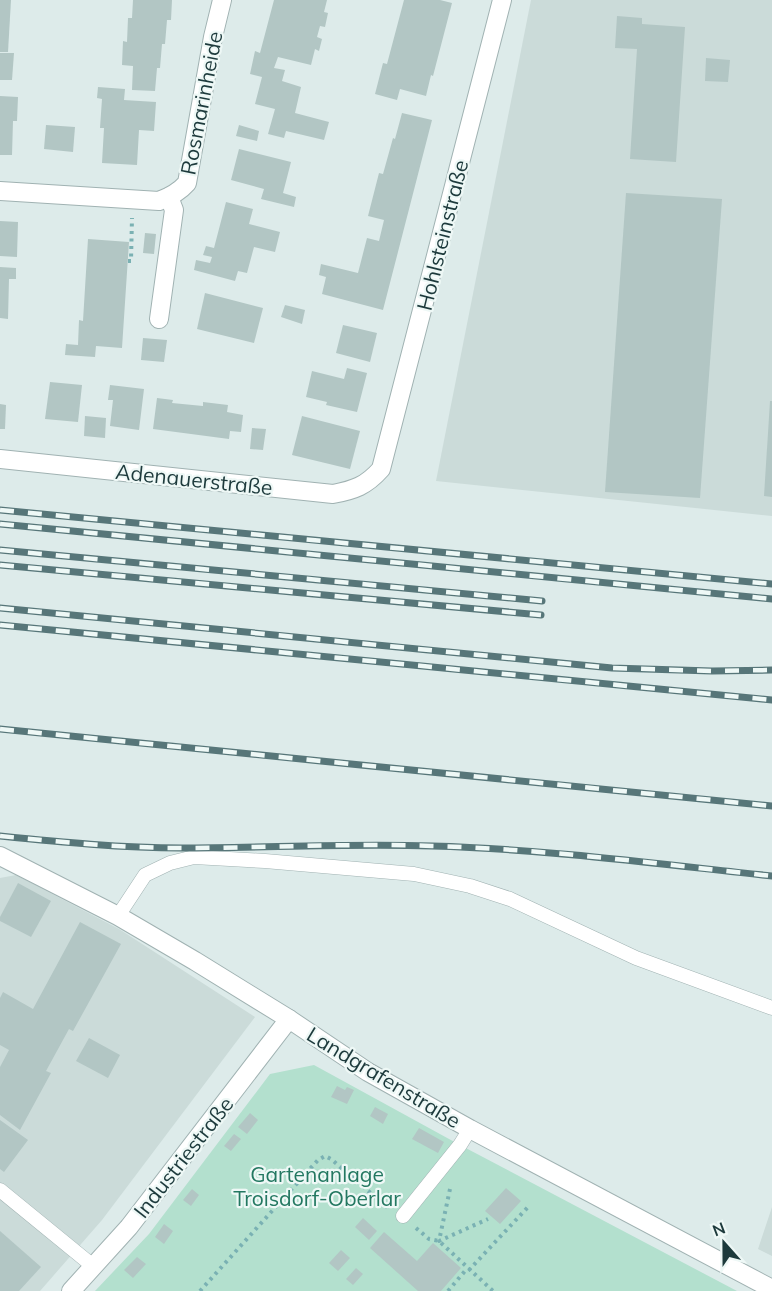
<svg xmlns="http://www.w3.org/2000/svg" width="772" height="1291" viewBox="0 0 772 1291" font-family="Mulish,sans-serif">
<style>
.built{fill:#cbdbd9}
.green{fill:#b3e0ce}
.building{fill:#b2c6c4}
.lines{fill:none;stroke-linecap:round;stroke-linejoin:round}
.service-casing{stroke:#a0b2b2;stroke-width:15}
.minor-casing{stroke:#a0b2b2;stroke-width:20}
.path{stroke:#7ab1b3;stroke-width:4;stroke-dasharray:3 4.5;stroke-linecap:butt}
.service{stroke:#fff;stroke-width:14}
.minor{stroke:#fff;stroke-width:18}
.rail-casing{stroke:#577679;stroke-width:7}
.rail{stroke:#eef8f6;stroke-width:4.5;stroke-dasharray:14;stroke-linecap:butt}
.labels{text-anchor:middle;dominant-baseline:central;stroke-width:4.5;stroke-linejoin:round;paint-order:stroke}
.street-label{font-size:21px;fill:#1d3a3c;stroke:#eef8f6}
.park-label{font-size:21px;fill:#237861;stroke:#eef8f6}
</style>
<rect width="100%" height="100%" fill="#ddebea"/>
<g class="built">
<path d="M531,0H772V516L436,481Z"/>
<path d="M16,875L119,929L255,1017L102,1220L40,1291H0V878Z"/>
<path d="M772,1207V1256L758,1249Z"/>
</g>
<path class="green" d="M314,1065L460,1145L737,1291H95L149,1234L270,1074Z"/>
<g class="building">
<path d="M0,0H11L8,52H0Z"/>
<path d="M133,0H172L171,20H167L165,44H162L160,68H157L155,91L132,90L133,66L122,65L123,41L127,42L128,18H132Z"/>
<path d="M274,0H327L324,12L328,13L325,27L320,26L317,37L322,39L319,51L315,49L311,65L278,57L274,68L285,70L282,81L301,87L295,113L329,122L324,140L286,131L284,138L268,134L275,109L255,104L262,77L250,74L255,51L260,53Z"/>
<path d="M404,0H440L452,3L433,76L431,75L426,96L400,89L397,100L375,94L383,63L387,64Z"/>
<path d="M617,16L642,18V24L685,27L676,162L630,159L637,49L615,48Z"/>
<path d="M0,53H14L12,80H0Z"/>
<path d="M706,58L730,60L728,82L705,81Z"/>
<path d="M98,87L125,89L124,100L156,102L154,131L139,130L137,165L102,163L104,128H100L102,99L97,98Z"/>
<path d="M0,96L18,97L17,121H13L12,155H0Z"/>
<path d="M402,113L432,120L383,310L322,294L326,277L319,275L321,264L358,273L367,238L379,241L384,220L368,216L379,173L383,174L393,138L395,139Z"/>
<path d="M46,125L75,127L73,152L44,149Z"/>
<path d="M239,125L259,131L257,141L236,136Z"/>
<path d="M239,149L291,162L283,193L296,197L294,207L261,199L264,189L231,180Z"/>
<path d="M626,193L722,199L700,498L605,492Z"/>
<path d="M226,202L253,209L249,224L280,232L275,252L254,247L247,273L238,271L235,281L194,270L196,260L210,263L212,257L203,255L206,246L214,248Z"/>
<path d="M0,221L18,222L17,257L0,256Z"/>
<path d="M145,233L156,234L154,254L143,253Z"/>
<path d="M88,239L129,242L122,348L96,346L95,357L65,355L66,344L78,345L79,320L83,321Z"/>
<path d="M0,267L16,268V279H9L8,319L0,318Z"/>
<path d="M205,293L263,308L254,343L197,329Z"/>
<path d="M285,305L305,310L302,324L281,317Z"/>
<path d="M343,325L377,333L370,362L336,353Z"/>
<path d="M143,338L167,340L164,362L141,360Z"/>
<path d="M347,368L367,373L357,412L326,405L327,402L306,397L312,371L344,379Z"/>
<path d="M50,382L82,385L78,422L45,419Z"/>
<path d="M110,385L144,389L139,430L110,426L113,400H108Z"/>
<path d="M157,398L173,400L172,403L203,406V402L228,405L227,412L243,415L241,432L230,431L229,439L153,429Z"/>
<path d="M770,401H772V497L764,496Z"/>
<path d="M0,404L6,405L5,429H0Z"/>
<path d="M85,416L106,418L105,438L84,436Z"/>
<path d="M302,416L360,431L350,469L292,455Z"/>
<path d="M252,428L266,429L263,450L250,449Z"/>
<path d="M18,883L51,901L31,937L0,921V917Z"/>
<path d="M80,922L121,944L73,1031L69,1029L46,1071L51,1073L20,1130L0,1115V1067L9,1050L0,1045V998L3,992L33,1009Z"/>
<path d="M89,1038L120,1055L108,1078L76,1061Z"/>
<path d="M337,1086L345,1090L347,1087L354,1090L347,1104L331,1097Z"/>
<path d="M375,1107L388,1114L383,1124L370,1116Z"/>
<path d="M250,1113L258,1120L247,1134L238,1127Z"/>
<path d="M0,1120L28,1140L4,1172L0,1169Z"/>
<path d="M419,1128L444,1142L438,1153L412,1139Z"/>
<path d="M234,1134L241,1139L231,1151L224,1146Z"/>
<path d="M506,1188L521,1201L500,1224L485,1211Z"/>
<path d="M192,1189L199,1195L191,1206L183,1200Z"/>
<path d="M363,1218L377,1231L369,1240L355,1227Z"/>
<path d="M164,1224L173,1231L164,1244L155,1237Z"/>
<path d="M0,1231L41,1267L19,1291H0Z"/>
<path d="M384,1232L417,1261L433,1243L461,1268L441,1291H418L370,1248Z"/>
<path d="M341,1250L350,1258L338,1271L329,1263Z"/>
<path d="M137,1257L146,1264L133,1278L124,1270Z"/>
<path d="M356,1268L363,1274L353,1285L346,1279Z"/>
</g>
<g class="lines">
<defs>
<g id="service">
<path d="M118,916L145,875L170,863L194,857L265,861L414,874L470,886L510,899L636,958L772,1008"/>
<path d="M0,1190L93,1266"/>
<path d="M403,1216L460,1145L470,1129"/>
</g>
<g id="minor">
<path d="M0,191L159,201C170,197 179,192 187,183L213,37L222,0"/>
<path d="M159,319L174,210L169,197"/>
<path d="M0,459L333,494C354,490 366,486 381,469L502,0"/>
<path d="M0,856L118,916L195,961L289,1019L368,1072L470,1129L772,1289"/>
<path d="M71,1291L129,1227L289,1019"/>
</g>
</defs>
<use href="#service" class="service-casing"/>
<use href="#minor" class="minor-casing"/>
<g class="path">
<path d="M128,261H131L132,218"/>
<path d="M450,1189L439,1241L488,1219"/>
<path d="M416,1228L429,1239L439,1241L493,1291"/>
<path d="M200,1291L318,1160L325,1156L331,1159L388,1208"/>
<path d="M448,1291L465,1271L469,1270L528,1207"/>
</g>
<use href="#service" class="service"/>
<use href="#minor" class="minor"/>
<defs>
<g id="rail">
<path d="M0,510L772,584"/>
<path d="M0,524L772,599"/>
<path d="M0,550L542,601"/>
<path d="M0,565L541,615"/>
<path d="M0,608L612,668L712,671L772,670"/>
<path d="M0,625L772,700"/>
<path d="M0,729L772,806"/>
<path d="M0,836C60,842 121,848 182,848C265,848 349,843 432,846C546,849 659,864 772,876"/>
</g>
</defs>
<use href="#rail" class="rail-casing"/>
<use href="#rail" class="rail"/>
</g>
<g class="labels">
<g class="street-label">
<text transform="translate(201 103) rotate(-79)">Rosmarinheide</text>
<text transform="translate(442 235) rotate(-76)">Hohlsteinstraße</text>
<text transform="translate(194 479) rotate(6)">Adenauerstraße</text>
<text transform="translate(384 1077) rotate(31)">Landgrafenstraße</text>
<text transform="translate(183 1157) rotate(-52)">Industriestraße</text>
</g>
<g class="park-label">
<text x="317" y="1174">Gartenanlage<tspan x="317" dy="24">Troisdorf-Oberlar</tspan></text>
</g>
</g>
<g transform="translate(724 1243) rotate(339)" stroke="#eef8f6" stroke-width="4.5" paint-order="stroke">
<path d="M0-4.5L10 22L0 15L-10 22Z" fill="#1d3a3c"/>
<text y="-9" font-size="16" font-weight="bold" text-anchor="middle" fill="#1d3a3c">N</text>
</g>
</svg>
